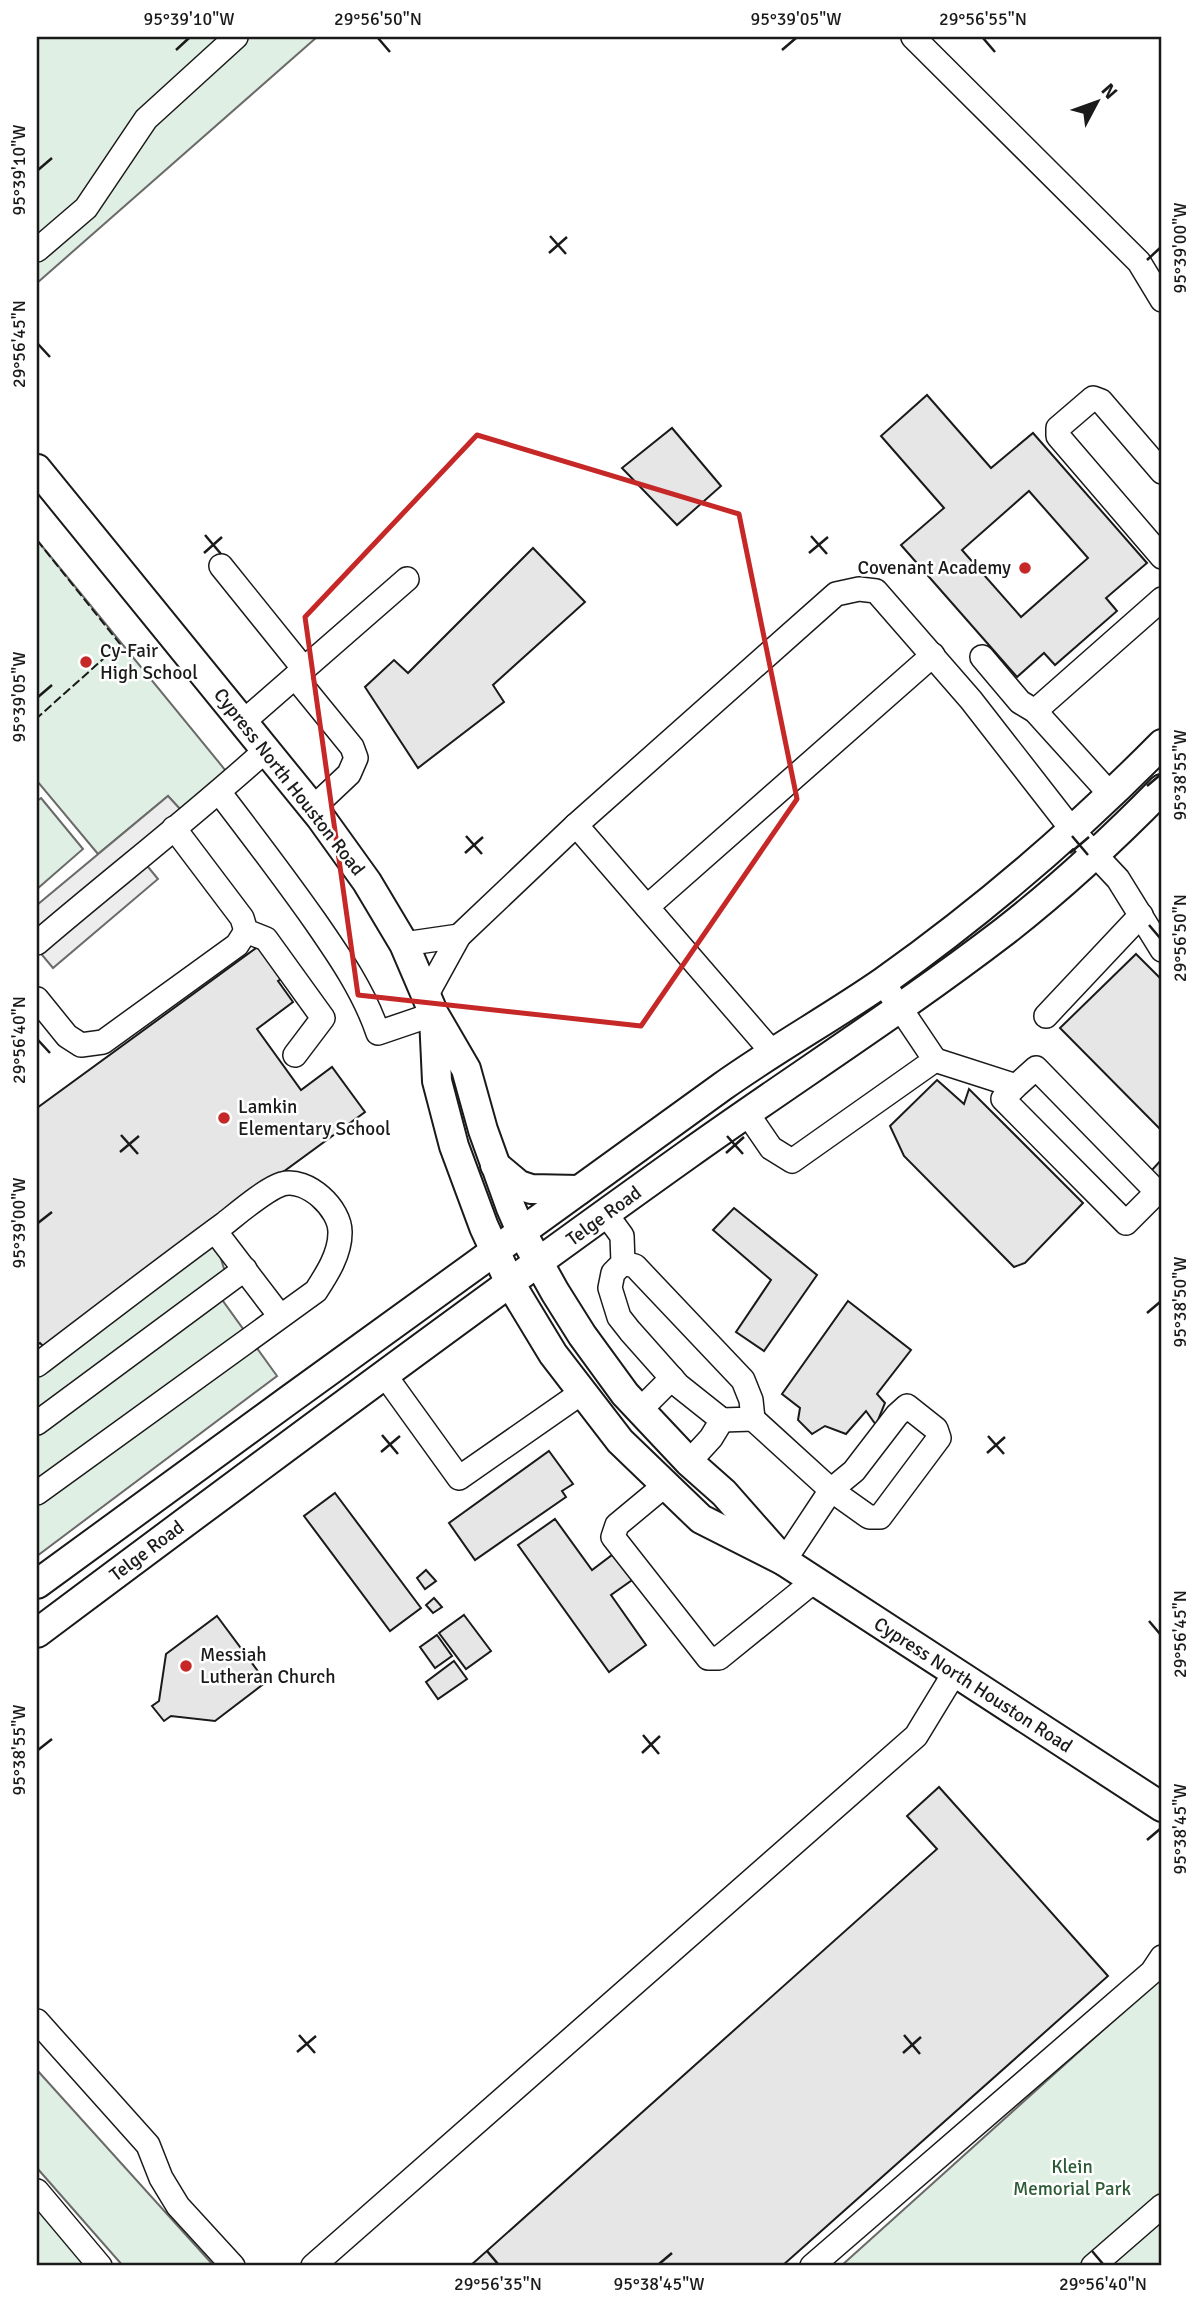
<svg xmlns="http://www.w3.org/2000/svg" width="1199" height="2303" viewBox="0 0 1199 2303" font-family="Signika,sans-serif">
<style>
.green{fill:#e0efe3;stroke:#6a6a6a;stroke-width:2}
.parking{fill:#ededed;stroke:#6a6a6a;stroke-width:2}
.building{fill:#e6e6e6;stroke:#1a1a1a;stroke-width:2;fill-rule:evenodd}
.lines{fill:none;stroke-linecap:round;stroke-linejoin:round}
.minor-casing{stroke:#1a1a1a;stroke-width:26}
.major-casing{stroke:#1a1a1a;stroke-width:32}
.minor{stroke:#fff;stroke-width:23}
.major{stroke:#fff;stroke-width:28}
.fence{stroke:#1a1a1a;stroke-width:2;stroke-dasharray:9 3.5;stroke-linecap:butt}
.marked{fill:none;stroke:#c62828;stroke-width:5;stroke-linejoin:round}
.ticks{fill:none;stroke:#1a1a1a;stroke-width:2.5}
.poi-dot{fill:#c62828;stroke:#fff;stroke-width:2.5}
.labels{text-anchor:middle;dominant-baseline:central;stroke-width:5;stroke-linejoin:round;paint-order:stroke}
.poi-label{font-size:19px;fill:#1a1a1a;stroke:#fff;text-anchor:start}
.street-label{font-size:19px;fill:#1a1a1a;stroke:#fff}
.park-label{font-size:19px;fill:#2b5a34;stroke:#fff}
.neatline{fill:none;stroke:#1a1a1a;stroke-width:2.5}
.ticks-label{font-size:18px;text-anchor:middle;fill:#1a1a1a}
</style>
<rect width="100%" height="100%" fill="#fff"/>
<g class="green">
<path d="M37,37H317L37,283Z"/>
<path d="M37,540L226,771L180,809L168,796L98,854L37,781Z"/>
<path d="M41,798L83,849L37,889V801Z"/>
<path d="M206,1229L217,1246L226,1275L218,1294L277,1376L37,1556V1352Z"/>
<path d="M1162,1977V2266H841Z"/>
<path d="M37,2070L214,2266H123L37,2168Z"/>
<path d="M37,2209L87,2266H37Z"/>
</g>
<path class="parking" d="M168,796L180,809L139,856L158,879L53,968L37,949V905Z"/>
<g class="building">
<path d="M927,395L991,468L1033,433L1147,563L1106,598L1117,611L1055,665L1044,653L1017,677L901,545L944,508L881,436ZM1029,491L1088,558L1021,617L962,550Z"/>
<path d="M672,428L721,486L677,525L622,468Z"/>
<path d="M533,548L585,602L493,685L504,702L418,768L365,687L394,660L408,673Z"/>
<path d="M263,943L285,976L278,981L293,1002L257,1029L301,1090L332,1067L365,1112L44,1347L40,1343L37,1345V1108Z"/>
<path d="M1136,954L1162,980V1131L1060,1028Z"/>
<path d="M937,1080L964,1104L969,1089L1083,1203L1025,1263L1014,1267L904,1156L890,1126Z"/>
<path d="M1162,1159V1182L1151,1171Z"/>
<path d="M734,1208L817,1275L764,1351L736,1332L771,1280L713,1230Z"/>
<path d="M848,1301L911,1350L877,1394L885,1403L876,1425L866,1411L846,1434L825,1426L812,1434L798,1420L800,1408L782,1394Z"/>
<path d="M549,1451L573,1484L562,1491L566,1497L475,1560L449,1523Z"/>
<path d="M335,1493L421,1608L390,1631L304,1516Z"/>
<path d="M555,1519L592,1570L616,1552L635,1578L611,1595L646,1645L609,1672L518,1545Z"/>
<path d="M426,1570L436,1581L425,1589L417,1578Z"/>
<path d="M434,1598L442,1607L433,1613L426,1605Z"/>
<path d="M464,1615L491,1651L466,1669L439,1633Z"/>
<path d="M217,1616L266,1682L215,1721L171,1716L164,1721L152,1706L159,1701L166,1654Z"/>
<path d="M437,1635L452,1656L435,1668L420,1647Z"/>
<path d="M454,1661L467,1679L438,1699L426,1682Z"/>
<path d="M939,1787L1108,1976L782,2266H470L937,1849L907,1816Z"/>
</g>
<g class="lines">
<defs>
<g id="minor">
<path d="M913,37L1139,262L1162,300"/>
<path d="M37,250L86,208L146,119L236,37"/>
<path d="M1162,472L1101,401L1093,398L1058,428V436L1162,557"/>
<path d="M221,566L304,669"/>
<path d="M982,657L1020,702L1035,711L1111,795"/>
<path d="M295,677L352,747L356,758L349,774L313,808"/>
<path d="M1035,711L1162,599"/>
<path d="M243,722L407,579"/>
<path d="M219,792C252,835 284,877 315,921C340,957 364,992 378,1033L434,1014"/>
<path d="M576,825L773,1053"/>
<path d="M174,828L242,918L246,931L266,939L323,1018L295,1055"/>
<path d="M647,907L933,655"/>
<path d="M37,943C113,878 192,817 266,750"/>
<path d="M404,944L459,936"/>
<path d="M426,996L459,936L576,825L836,594L859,589L876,591L971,700L1073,831L1118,879L1162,950"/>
<path d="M37,999L67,1036L81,1045L103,1042L237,945L246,931"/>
<path d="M1046,1016L1141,915"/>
<path d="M935,1060L1016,1086L1036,1068L1157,1192L1126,1223L1003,1099L1016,1086"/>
<path d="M747,1113L771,1148L792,1161L935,1060L890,993"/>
<path d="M606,1214L622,1236L623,1263L613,1273L610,1288L619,1317L630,1331L678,1385L722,1420L753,1419L751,1400L743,1380L635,1266L623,1263"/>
<path d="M215,1231L280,1316"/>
<path d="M37,1365C99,1318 161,1270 224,1224C238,1213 266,1189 282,1184C307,1177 341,1209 340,1233C340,1254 327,1274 316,1291L37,1493"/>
<path d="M384,1374L459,1478L581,1393"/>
<path d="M640,1410L672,1378"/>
<path d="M753,1419L831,1490L869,1517H880L939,1438L936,1429L907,1406L897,1415L854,1471L831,1490L784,1561"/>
<path d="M37,1423L245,1269"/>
<path d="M689,1462L711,1438L722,1420"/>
<path d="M664,1486L617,1525L613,1537L708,1658H719L814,1581"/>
<path d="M37,2021L148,2145L161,2178L178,2206L233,2266"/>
<path d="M37,2191L100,2266"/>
<path d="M313,2266L916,1736L955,1672"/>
<path d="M812,2266L1152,1972L1162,1957"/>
<path d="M1093,2266L1162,2206"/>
</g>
<g id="major">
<path d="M37,469L321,818L367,882L404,944L434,1014L466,1069L483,1130L511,1208L521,1231L555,1292L582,1335L625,1394L689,1462L724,1493L784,1561"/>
<path d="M434,1017L437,1081L454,1146L484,1227L510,1283L553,1354L620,1441L701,1519L784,1561L1162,1807"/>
<path d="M495,1165L519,1185L531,1189L579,1190"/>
<path d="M37,1584C265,1417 493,1251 723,1086C775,1049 831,1018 883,982C983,911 1076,831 1162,744"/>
<path d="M37,1633C252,1472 468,1311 687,1155C792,1080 902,1010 1005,931C1060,888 1113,839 1162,789"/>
</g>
</defs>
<use href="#minor" class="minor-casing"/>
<use href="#major" class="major-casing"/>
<use href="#minor" class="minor"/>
<use href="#major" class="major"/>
<path class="fence" d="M37,540L120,644L37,718"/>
</g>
<path class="marked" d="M477,435L739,514L797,799L641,1026L358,995L305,617Z"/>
<path class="ticks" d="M378,38L390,52M983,38L995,52M176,50L189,38M782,50L796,38M38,170L52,158M550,236L566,254M549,253L567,237M1147,260L1160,248M38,344L50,357M205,535L221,554M811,536L827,554M204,553L222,537M809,553L828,537M38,697L52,685M1147,786L1160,775M466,836L482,854M1072,836L1088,855M465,853L483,837M1070,853L1089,837M1149,925L1160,938M38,1040L50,1053M121,1135L138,1154M727,1136L743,1154M120,1152L139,1136M726,1153L744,1137M38,1223L52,1212M1147,1313L1160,1302M382,1435L398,1454M988,1436L1004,1454M381,1452L400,1436M987,1453L1005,1437M1149,1621L1160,1634M643,1735L659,1754M38,1750L52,1739M642,1753L660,1736M1147,1840L1160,1829M299,2035L315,2053M904,2035L920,2054M297,2052L316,2036M903,2053L921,2037M487,2251L498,2264M1092,2251L1103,2264M659,2264L672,2253"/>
<g class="poi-dot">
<circle cx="1025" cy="568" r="7"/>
<circle cx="86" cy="662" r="7"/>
<circle cx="224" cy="1118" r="7"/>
<circle cx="186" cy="1666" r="7"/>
</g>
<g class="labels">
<g class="poi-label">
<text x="1011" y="568" text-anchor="end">Covenant Academy</text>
<text x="100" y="651">Cy-Fair<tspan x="100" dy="22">High School</tspan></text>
<text x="238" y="1107">Lamkin<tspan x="238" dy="22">Elementary School</tspan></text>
<text x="200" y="1655">Messiah<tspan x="200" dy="22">Lutheran Church</tspan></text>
</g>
<g class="street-label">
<text transform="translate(289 782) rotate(52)">Cypress North Houston Road</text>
<text transform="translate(604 1216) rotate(-36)">Telge Road</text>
<text transform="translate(147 1551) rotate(-37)">Telge Road</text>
<text transform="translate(973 1685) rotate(33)">Cypress North Houston Road</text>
</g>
<g class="park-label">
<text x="1072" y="2167">Klein<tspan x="1072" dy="22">Memorial Park</tspan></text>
</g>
</g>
<rect width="1199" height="2303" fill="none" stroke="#ffffff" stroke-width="77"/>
<g transform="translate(1097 102) rotate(49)" stroke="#ffffff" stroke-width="5" paint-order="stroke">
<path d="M0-5L12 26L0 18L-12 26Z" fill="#1a1a1a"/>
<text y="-10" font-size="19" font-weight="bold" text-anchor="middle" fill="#1a1a1a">N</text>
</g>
<rect x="38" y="38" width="1122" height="2226" class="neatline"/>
<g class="ticks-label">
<text x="189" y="25">95°39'10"W</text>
<text x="378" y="25">29°56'50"N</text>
<text x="796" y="25">95°39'05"W</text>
<text x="983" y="25">29°56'55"N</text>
<text transform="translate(19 170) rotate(-90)" y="6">95°39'10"W</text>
<text transform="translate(1180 248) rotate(-90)" y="6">95°39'00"W</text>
<text transform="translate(19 344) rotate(-90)" y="6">29°56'45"N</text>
<text transform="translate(19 697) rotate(-90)" y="6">95°39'05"W</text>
<text transform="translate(1180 775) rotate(-90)" y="6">95°38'55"W</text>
<text transform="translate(1180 938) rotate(-90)" y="6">29°56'50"N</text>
<text transform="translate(19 1040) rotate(-90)" y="6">29°56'40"N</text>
<text transform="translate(19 1223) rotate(-90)" y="6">95°39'00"W</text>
<text transform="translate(1180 1302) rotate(-90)" y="6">95°38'50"W</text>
<text transform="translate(1180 1634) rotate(-90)" y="6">29°56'45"N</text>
<text transform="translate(19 1750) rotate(-90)" y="6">95°38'55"W</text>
<text transform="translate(1180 1829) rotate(-90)" y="6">95°38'45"W</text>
<text x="498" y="2290">29°56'35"N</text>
<text x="659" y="2290">95°38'45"W</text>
<text x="1103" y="2290">29°56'40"N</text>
</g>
</svg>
